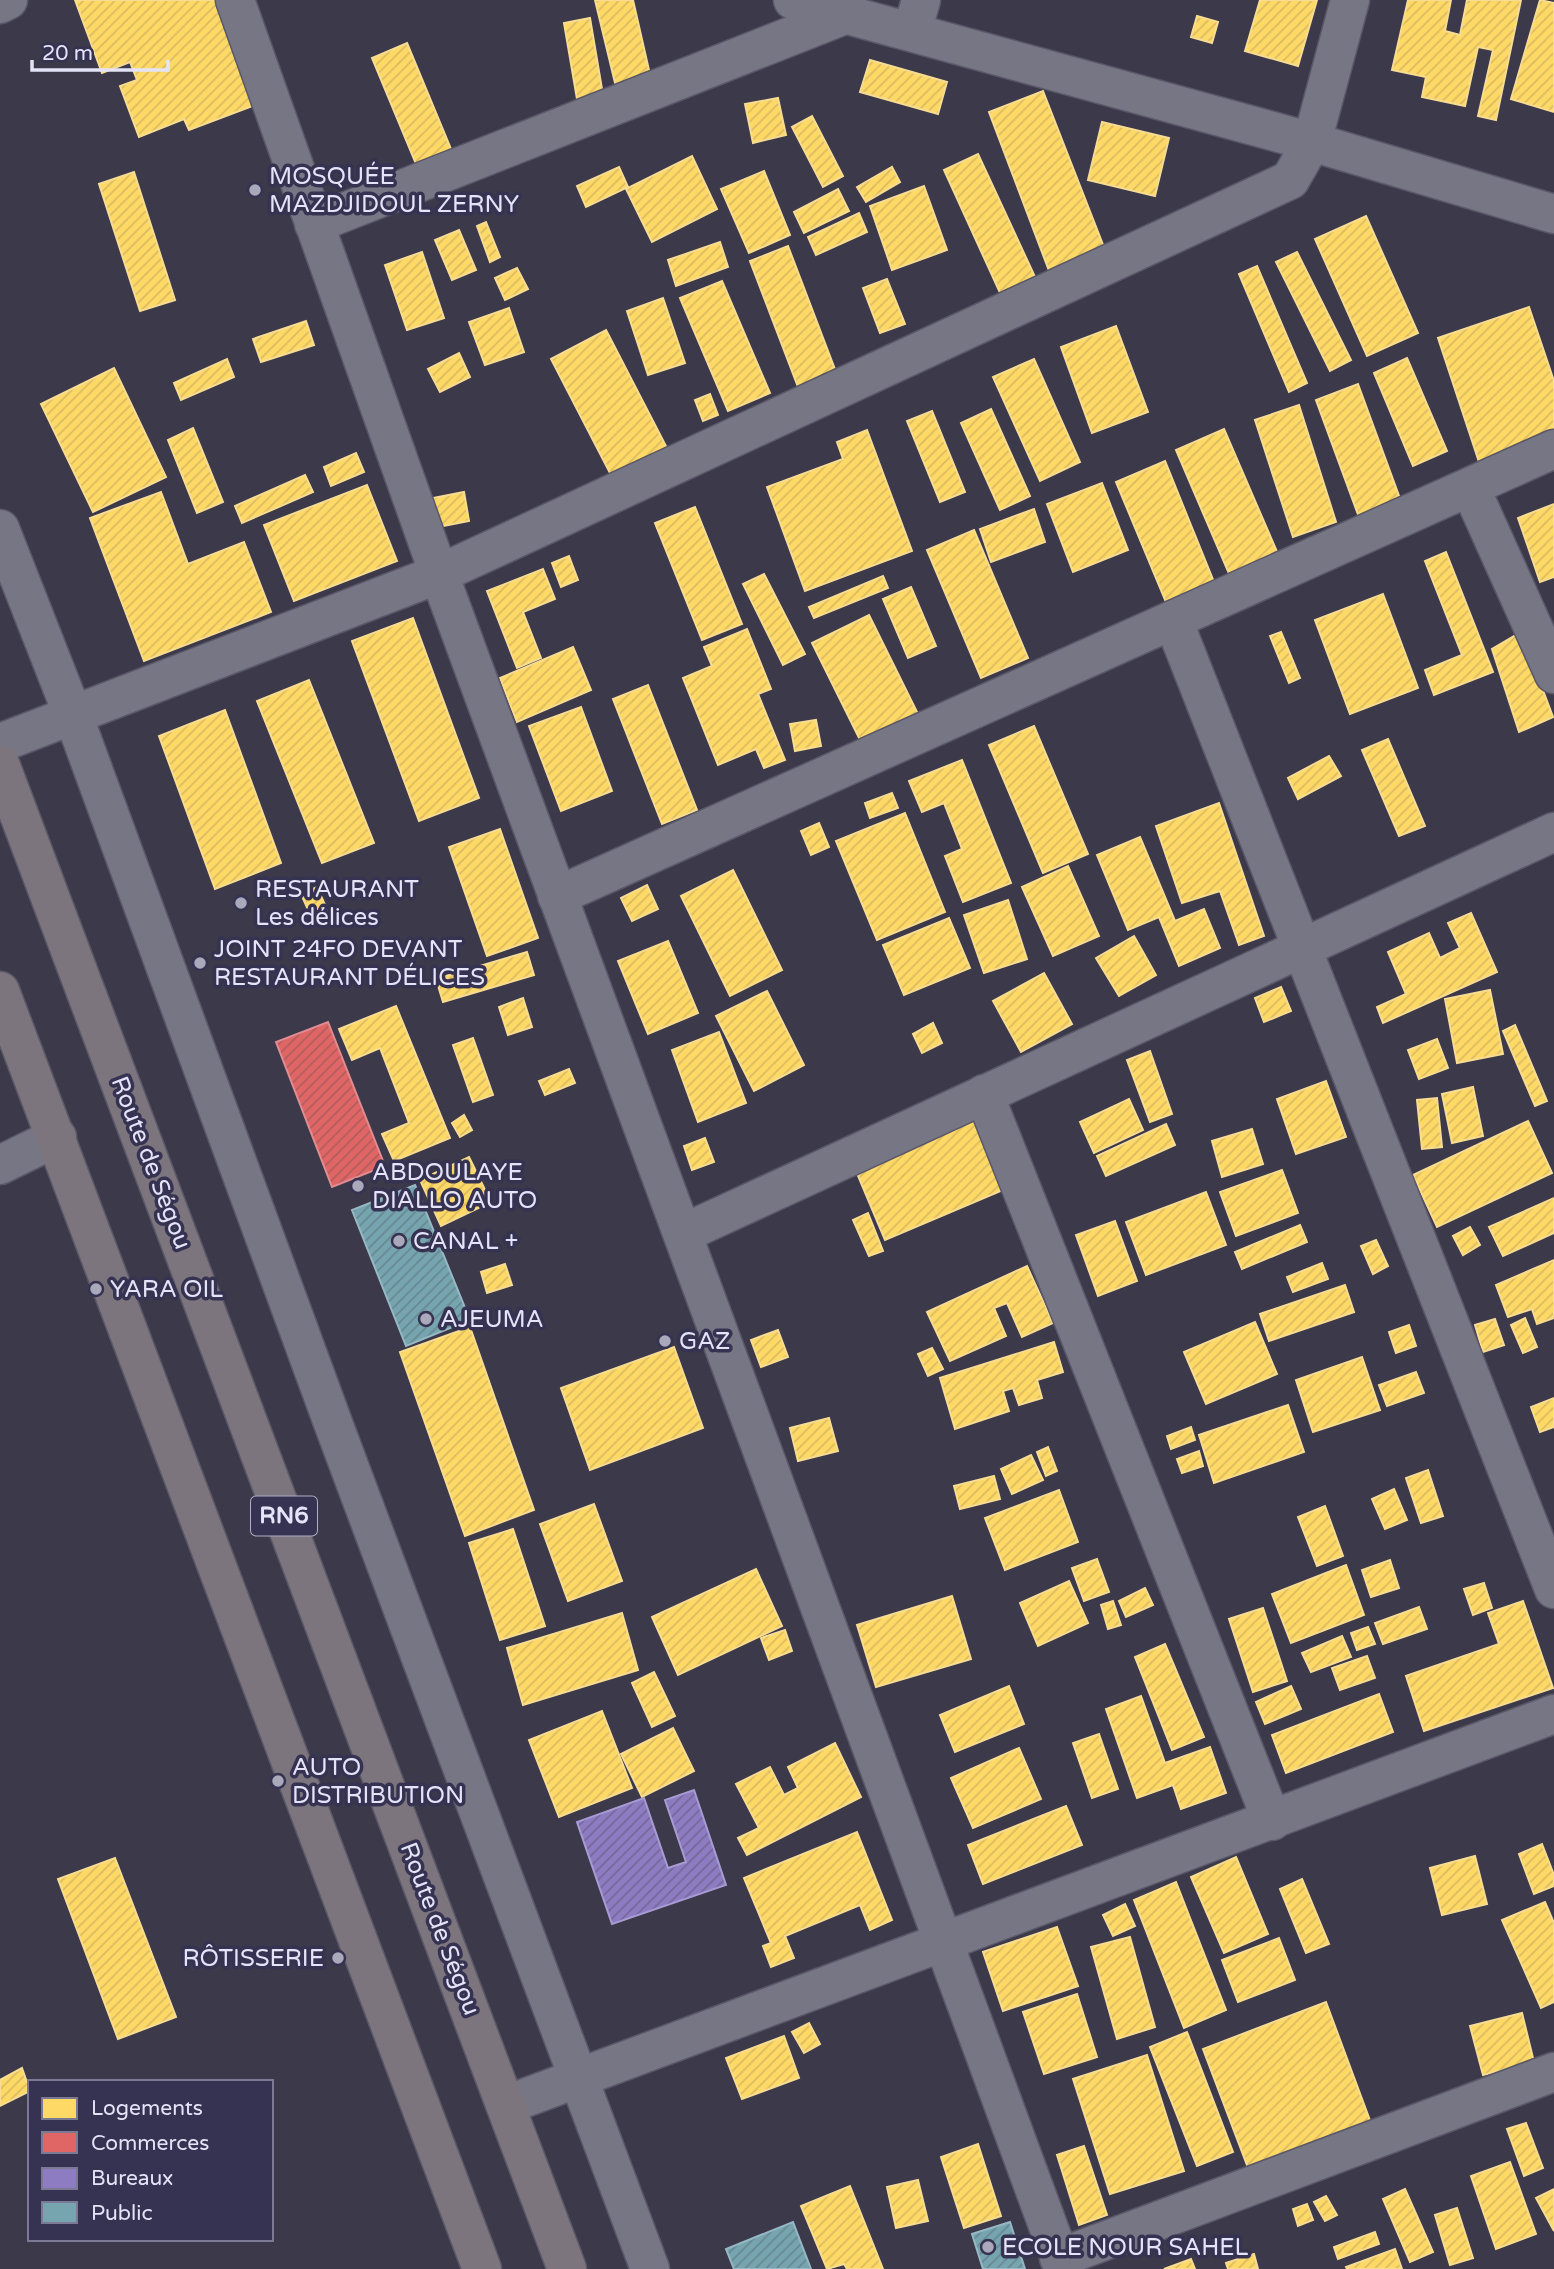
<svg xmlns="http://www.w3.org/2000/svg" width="1554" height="2269" viewBox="0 0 1554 2269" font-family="'Varela Round',sans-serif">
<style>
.homes{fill:url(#homes-hatch);stroke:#f7dc92;stroke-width:2}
.shops{fill:url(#shops-hatch);stroke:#e28c92;stroke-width:2}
.offices{fill:url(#offices-hatch);stroke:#a89bd3;stroke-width:2}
.public{fill:url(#public-hatch);stroke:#97b8c5;stroke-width:2}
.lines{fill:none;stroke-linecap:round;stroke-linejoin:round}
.minor-casing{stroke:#5a5868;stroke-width:41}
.highway-casing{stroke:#5a5868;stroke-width:41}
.minor{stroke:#777685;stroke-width:38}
.highway{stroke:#7d757e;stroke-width:38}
.poi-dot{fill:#aaa8bb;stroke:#363251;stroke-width:2.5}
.labels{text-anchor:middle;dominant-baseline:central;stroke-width:7;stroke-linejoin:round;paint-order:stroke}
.shield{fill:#363251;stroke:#b0aec6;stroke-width:2}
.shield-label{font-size:23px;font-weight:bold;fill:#e5e3f8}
.poi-label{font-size:24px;fill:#e5e3f8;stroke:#363251;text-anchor:start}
.street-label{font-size:24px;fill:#e5e3f8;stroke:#363251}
</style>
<defs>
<pattern id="homes-hatch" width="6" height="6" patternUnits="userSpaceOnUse" patternTransform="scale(1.75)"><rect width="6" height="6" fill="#ffd966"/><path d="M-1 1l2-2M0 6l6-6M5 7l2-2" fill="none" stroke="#dabb60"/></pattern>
<pattern id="shops-hatch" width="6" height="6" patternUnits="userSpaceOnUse" patternTransform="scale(1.75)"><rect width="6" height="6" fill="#e06666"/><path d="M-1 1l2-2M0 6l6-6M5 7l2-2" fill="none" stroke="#b25c5e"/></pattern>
<pattern id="offices-hatch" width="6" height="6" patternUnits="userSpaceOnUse" patternTransform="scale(1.75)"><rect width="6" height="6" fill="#8e7cc3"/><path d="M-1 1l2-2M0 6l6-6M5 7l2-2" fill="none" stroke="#746899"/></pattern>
<pattern id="public-hatch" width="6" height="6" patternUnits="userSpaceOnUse" patternTransform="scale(1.75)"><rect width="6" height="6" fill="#76a5af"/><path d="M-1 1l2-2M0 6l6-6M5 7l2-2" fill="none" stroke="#678891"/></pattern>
</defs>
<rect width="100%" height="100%" fill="#3b394a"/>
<g class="homes">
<path d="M75,0H216L255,105L189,130L184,119L139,137L120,86L137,80L130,62L102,73Z"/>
<path d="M595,0H633L651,79L616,87Z"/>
<path d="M1260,0H1317L1298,66L1245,51Z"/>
<path d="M1408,0H1451L1445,31L1460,35L1467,0H1521L1496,120L1478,116L1493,50L1478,47L1465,106L1422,97L1426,77L1392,70Z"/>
<path d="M1540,0L1554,3V112L1511,99Z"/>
<path d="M1197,16L1218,22L1212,43L1191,37Z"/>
<path d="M590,18L603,95L577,99L564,23Z"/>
<path d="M407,43L451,149L416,164L372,58Z"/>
<path d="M870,60L947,82L938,114L860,92Z"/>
<path d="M1043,91L1107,255L1051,276L989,112Z"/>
<path d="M778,98L786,135L753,143L745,104Z"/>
<path d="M812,116L843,176L823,187L792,127Z"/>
<path d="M1102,122L1169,138L1155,196L1088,180Z"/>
<path d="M978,154L1036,279L1001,295L944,170Z"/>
<path d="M692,156L717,209L652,242L626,189Z"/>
<path d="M619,167L628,187L586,207L577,186Z"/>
<path d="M892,167L900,182L866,202L857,187Z"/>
<path d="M764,171L790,235L749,253L721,189Z"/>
<path d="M134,172L175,300L140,311L99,184Z"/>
<path d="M924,186L947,250L892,270L870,206Z"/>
<path d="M838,189L849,211L804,233L794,212Z"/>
<path d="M859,213L867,232L816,255L808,237Z"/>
<path d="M1366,216L1418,333L1367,356L1315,239Z"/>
<path d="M486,222L500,257L490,262L477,226Z"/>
<path d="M459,230L476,270L452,280L435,240Z"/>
<path d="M720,242L728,267L676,286L668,260Z"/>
<path d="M788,246L836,372L798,387L750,261Z"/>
<path d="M422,252L444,318L407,330L385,265Z"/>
<path d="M1297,252L1351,360L1330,371L1276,262Z"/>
<path d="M1257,266L1307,383L1289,392L1239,274Z"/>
<path d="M517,268L528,289L505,300L495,278Z"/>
<path d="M887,279L905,324L880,333L863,288Z"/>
<path d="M722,281L770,393L728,411L680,298Z"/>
<path d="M663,298L685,363L648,375L627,311Z"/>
<path d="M1529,307L1554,381V440L1480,465L1438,338Z"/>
<path d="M509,308L524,352L485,365L469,322Z"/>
<path d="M306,321L314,345L261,362L253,339Z"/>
<path d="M1116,326L1148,412L1092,433L1061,347Z"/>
<path d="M606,330L667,448L612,477L551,359Z"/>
<path d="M459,353L470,377L440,392L428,369Z"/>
<path d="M1407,358L1447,451L1413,466L1374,373Z"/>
<path d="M227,359L234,377L181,400L174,383Z"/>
<path d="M1034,359L1080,462L1040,481L993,377Z"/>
<path d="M114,368L166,477L93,512L41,404Z"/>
<path d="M1358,384L1402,504L1360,520L1316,400Z"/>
<path d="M710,394L718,415L703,421L695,400Z"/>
<path d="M1299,405L1336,522L1293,537L1255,420Z"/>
<path d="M991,409L1030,496L1000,510L961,423Z"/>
<path d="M932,411L965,492L940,502L907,421Z"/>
<path d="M193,428L223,502L197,513L168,440Z"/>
<path d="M1224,429L1278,554L1230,576L1176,450Z"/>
<path d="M867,430L912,551L805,591L767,487L843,459L837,442Z"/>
<path d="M356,453L364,472L331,486L324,467Z"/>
<path d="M1165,461L1216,587L1168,607L1116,482Z"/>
<path d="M305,475L313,492L242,523L235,506Z"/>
<path d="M1102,483L1128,550L1073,572L1047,504Z"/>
<path d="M367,485L397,561L294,601L264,525Z"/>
<path d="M161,492L188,564L244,542L271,612L144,661L90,518Z"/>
<path d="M464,492L469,521L438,527L433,498Z"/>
<path d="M1554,504V577L1540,582L1518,518Z"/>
<path d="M695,507L742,624L702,640L655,523Z"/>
<path d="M1034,509L1045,542L991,562L980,529Z"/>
<path d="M974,530L1028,658L981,678L927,550Z"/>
<path d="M1446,552L1493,672L1434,695L1425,670L1462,655L1425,561Z"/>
<path d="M569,556L578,580L561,587L552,563Z"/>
<path d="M543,569L555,599L523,612L541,658L517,668L487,591Z"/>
<path d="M764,574L805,654L783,665L743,584Z"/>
<path d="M883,576L888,588L814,618L809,607Z"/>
<path d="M911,587L936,646L908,658L883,599Z"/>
<path d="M1383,594L1418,688L1350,714L1315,620Z"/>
<path d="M869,615L919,716L862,744L812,643Z"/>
<path d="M413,618L479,798L419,821L352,641Z"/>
<path d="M747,629L771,689L758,694L785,760L764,768L756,749L718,765L683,678L712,666L704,647Z"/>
<path d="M1281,632L1300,678L1289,683L1270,636Z"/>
<path d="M1521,632L1553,717L1519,732L1492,649Z"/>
<path d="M573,647L591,690L517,722L500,678Z"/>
<path d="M309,680L374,843L322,863L257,701Z"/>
<path d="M648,685L697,810L662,824L613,699Z"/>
<path d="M581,707L612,791L561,811L529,726Z"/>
<path d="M225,710L281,863L215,889L159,736Z"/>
<path d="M816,720L821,746L795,751L790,724Z"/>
<path d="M1034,726L1088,854L1043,873L989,745Z"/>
<path d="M1388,739L1425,826L1399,836L1362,750Z"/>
<path d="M1329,756L1341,776L1298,799L1288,778Z"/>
<path d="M962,760L1011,883L963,902L945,856L962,849L944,803L922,812L909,781Z"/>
<path d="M892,793L898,808L870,818L865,803Z"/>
<path d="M1219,803L1264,936L1239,945L1220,891L1182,903L1156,826Z"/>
<path d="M905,813L945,912L877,940L836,841Z"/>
<path d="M819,823L829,847L811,855L801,831Z"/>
<path d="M500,829L538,938L487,956L449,847Z"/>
<path d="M1140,837L1175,921L1204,909L1220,948L1179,966L1159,917L1128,930L1097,855Z"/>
<path d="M1068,866L1099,936L1053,956L1022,887Z"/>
<path d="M733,870L782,970L730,996L681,896Z"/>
<path d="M647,885L658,909L632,921L621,898Z"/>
<path d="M317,887L329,914L313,921L301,894Z"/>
<path d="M1008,900L1027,959L984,973L964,915Z"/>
<path d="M1471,913L1497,972L1383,1023L1377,1007L1406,994L1388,952L1429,933L1440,958L1460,948L1448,923Z"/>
<path d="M949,918L970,968L904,995L883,945Z"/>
<path d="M1134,936L1156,975L1119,996L1096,958Z"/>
<path d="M668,941L698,1013L648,1034L618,961Z"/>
<path d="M527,952L534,975L443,1002L436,979Z"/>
<path d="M1044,973L1072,1024L1021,1052L993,1001Z"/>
<path d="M1281,987L1291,1011L1264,1022L1255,998Z"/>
<path d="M1490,990L1503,1054L1457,1063L1445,999Z"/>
<path d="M767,991L804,1065L754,1091L716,1016Z"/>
<path d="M523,998L532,1027L508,1035L499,1007Z"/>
<path d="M396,1006L450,1138L394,1161L382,1134L409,1123L380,1048L352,1060L339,1029Z"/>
<path d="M933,1023L942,1043L922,1053L913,1034Z"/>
<path d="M1515,1025L1547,1101L1535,1106L1503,1031Z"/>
<path d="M719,1032L746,1103L698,1122L672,1050Z"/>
<path d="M473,1038L493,1095L473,1102L453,1045Z"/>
<path d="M1437,1039L1448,1068L1419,1079L1408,1050Z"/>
<path d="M1150,1051L1172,1114L1150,1122L1127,1060Z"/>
<path d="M569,1069L575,1083L545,1095L539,1081Z"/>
<path d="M1326,1081L1346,1137L1296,1154L1277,1099Z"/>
<path d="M1473,1087L1483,1136L1452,1143L1442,1094Z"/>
<path d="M1437,1098L1442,1147L1422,1149L1417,1100Z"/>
<path d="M1129,1099L1143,1130L1094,1153L1080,1122Z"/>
<path d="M464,1115L472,1130L460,1137L452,1123Z"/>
<path d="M974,1120L1003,1190L885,1240L856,1171Z"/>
<path d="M1528,1121L1552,1173L1437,1227L1413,1175Z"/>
<path d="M1166,1124L1175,1145L1106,1176L1097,1156Z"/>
<path d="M1252,1129L1263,1164L1222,1177L1212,1141Z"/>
<path d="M705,1138L714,1162L692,1170L684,1146Z"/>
<path d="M469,1157L491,1202L441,1226L420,1180Z"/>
<path d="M1282,1170L1298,1213L1236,1236L1220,1192Z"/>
<path d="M1206,1192L1226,1245L1146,1275L1126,1222Z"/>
<path d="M1554,1198V1233L1503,1256L1489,1227Z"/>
<path d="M868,1213L883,1251L869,1256L853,1220Z"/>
<path d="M1115,1221L1137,1281L1098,1296L1076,1235Z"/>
<path d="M1300,1225L1307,1242L1242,1269L1235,1252Z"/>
<path d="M1470,1227L1480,1245L1463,1255L1453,1236Z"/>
<path d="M1376,1240L1388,1266L1373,1274L1361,1246Z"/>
<path d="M1554,1260V1318L1537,1324L1532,1309L1508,1317L1496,1285Z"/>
<path d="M1322,1263L1328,1279L1293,1292L1287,1277Z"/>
<path d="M505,1264L512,1285L487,1293L481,1272Z"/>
<path d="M1027,1266L1053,1323L1022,1337L1007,1303L994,1308L1006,1336L950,1361L927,1312Z"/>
<path d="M1345,1285L1354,1312L1269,1341L1260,1314Z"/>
<path d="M1525,1318L1537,1347L1523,1353L1511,1325Z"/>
<path d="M1495,1319L1504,1345L1483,1352L1475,1325Z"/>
<path d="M1255,1322L1277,1374L1206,1404L1184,1352Z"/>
<path d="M1409,1325L1416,1346L1396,1353L1389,1332Z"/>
<path d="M470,1327L534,1510L465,1536L400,1352Z"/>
<path d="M778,1330L788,1357L761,1367L751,1340Z"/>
<path d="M1054,1342L1063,1372L1037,1380L1042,1398L1019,1405L1013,1388L1003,1391L1009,1411L955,1429L940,1378Z"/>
<path d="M674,1347L703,1428L590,1470L561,1388Z"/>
<path d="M932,1348L943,1369L928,1376L918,1354Z"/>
<path d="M1362,1357L1380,1410L1313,1432L1296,1380Z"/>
<path d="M1416,1372L1424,1393L1387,1406L1379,1385Z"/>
<path d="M1554,1398V1427L1540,1432L1531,1407Z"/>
<path d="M1288,1405L1304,1452L1214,1483L1199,1435Z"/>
<path d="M829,1418L838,1451L798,1461L790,1428Z"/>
<path d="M1191,1427L1195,1440L1171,1449L1167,1436Z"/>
<path d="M1048,1447L1057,1471L1046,1476L1037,1452Z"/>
<path d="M1199,1451L1203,1466L1182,1473L1177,1459Z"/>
<path d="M1031,1455L1043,1480L1012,1494L1001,1469Z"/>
<path d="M1428,1470L1443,1516L1421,1523L1406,1478Z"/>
<path d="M994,1476L1000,1499L960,1509L954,1486Z"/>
<path d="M1394,1489L1407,1520L1385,1529L1372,1499Z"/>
<path d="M1059,1490L1078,1542L1005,1570L985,1518Z"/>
<path d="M594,1504L622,1581L568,1601L540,1524Z"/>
<path d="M1325,1506L1343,1556L1317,1566L1298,1517Z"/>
<path d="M513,1529L545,1626L500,1640L469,1543Z"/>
<path d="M1097,1559L1109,1592L1084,1601L1072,1568Z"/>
<path d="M1390,1560L1399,1588L1371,1597L1362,1570Z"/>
<path d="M1346,1565L1364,1615L1291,1643L1272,1594Z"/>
<path d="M756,1569L782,1626L678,1675L652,1617Z"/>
<path d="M1069,1581L1088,1623L1038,1646L1020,1603Z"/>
<path d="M1484,1583L1492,1608L1473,1615L1464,1589Z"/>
<path d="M1145,1588L1153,1605L1126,1617L1119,1601Z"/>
<path d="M952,1596L971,1659L876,1687L857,1625Z"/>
<path d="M1113,1601L1121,1625L1108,1629L1101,1605Z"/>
<path d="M1523,1601L1553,1688L1424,1731L1406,1676L1499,1644L1488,1613Z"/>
<path d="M1419,1607L1427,1629L1383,1644L1375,1623Z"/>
<path d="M1263,1608L1287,1681L1253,1692L1229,1619Z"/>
<path d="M622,1613L638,1670L523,1705L507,1648Z"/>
<path d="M1368,1627L1375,1644L1357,1650L1351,1633Z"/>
<path d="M785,1630L792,1651L769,1660L761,1638Z"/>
<path d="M1342,1636L1351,1657L1311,1672L1302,1653Z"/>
<path d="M1165,1644L1204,1737L1172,1750L1135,1657Z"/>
<path d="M1367,1656L1375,1678L1340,1690L1332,1668Z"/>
<path d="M654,1672L675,1716L652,1727L632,1683Z"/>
<path d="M1009,1686L1024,1724L955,1752L940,1715Z"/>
<path d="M1291,1686L1301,1709L1265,1724L1256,1702Z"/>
<path d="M1379,1694L1393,1732L1286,1773L1272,1735Z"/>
<path d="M1141,1696L1165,1763L1210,1747L1226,1793L1181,1809L1173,1785L1137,1798L1106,1709Z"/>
<path d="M602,1711L632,1788L559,1817L529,1740Z"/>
<path d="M673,1728L694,1771L642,1797L621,1754Z"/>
<path d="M1099,1734L1118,1789L1092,1798L1073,1743Z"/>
<path d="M835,1743L861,1797L747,1855L738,1838L759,1828L736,1784L770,1767L784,1795L798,1788L788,1767Z"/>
<path d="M1019,1748L1041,1799L973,1828L951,1778Z"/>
<path d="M1066,1806L1082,1845L983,1884L968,1845Z"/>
<path d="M857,1832L892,1920L870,1930L860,1905L785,1936L794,1958L771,1967L763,1946L771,1943L744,1878Z"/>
<path d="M1542,1844L1554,1875V1886L1534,1894L1519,1854Z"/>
<path d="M1475,1856L1487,1904L1442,1915L1430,1868Z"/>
<path d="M1236,1857L1268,1934L1224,1953L1191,1877Z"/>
<path d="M115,1858L176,2017L118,2039L58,1879Z"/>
<path d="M1302,1879L1329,1944L1306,1953L1280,1889Z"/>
<path d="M1176,1882L1226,2010L1184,2028L1134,1900Z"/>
<path d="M1545,1902L1554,1923V2002L1541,2008L1502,1920Z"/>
<path d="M1125,1904L1135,1926L1113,1936L1103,1915Z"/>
<path d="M1057,1927L1078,1986L1003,2011L983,1952Z"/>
<path d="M1130,1937L1155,2027L1117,2039L1091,1947Z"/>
<path d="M1279,1938L1295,1980L1238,2002L1222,1960Z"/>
<path d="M1077,1994L1097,2057L1044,2074L1023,2012Z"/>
<path d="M1326,2002L1375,2134L1253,2181L1203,2049Z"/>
<path d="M1522,2013L1534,2062L1483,2075L1470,2026Z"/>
<path d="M809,2023L820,2044L804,2053L792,2032Z"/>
<path d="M1187,2032L1233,2152L1197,2166L1150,2047Z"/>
<path d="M784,2036L799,2078L742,2099L726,2058Z"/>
<path d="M1147,2055L1184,2171L1110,2194L1073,2079Z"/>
<path d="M22,2068L30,2091L0,2106V2080Z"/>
<path d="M1526,2123L1543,2168L1524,2176L1507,2129Z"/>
<path d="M978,2144L1001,2216L964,2228L941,2157Z"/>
<path d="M1084,2146L1107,2215L1079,2225L1057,2155Z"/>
<path d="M1510,2162L1536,2234L1496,2249L1471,2176Z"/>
<path d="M918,2180L928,2221L896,2228L887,2187Z"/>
<path d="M850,2186L883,2269H847L844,2264L827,2269L801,2206Z"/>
<path d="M1405,2189L1433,2252L1410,2262L1383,2199Z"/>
<path d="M1554,2189V2231L1536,2198Z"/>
<path d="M1326,2196L1337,2215L1325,2221L1314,2202Z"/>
<path d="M1307,2204L1313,2220L1298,2226L1293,2209Z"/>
<path d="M1457,2208L1473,2258L1450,2265L1435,2215Z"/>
<path d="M1375,2232L1379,2244L1338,2259L1334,2247Z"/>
<path d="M1395,2249L1402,2269H1347L1346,2267Z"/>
<path d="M1254,2254L1258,2269H1228L1226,2263Z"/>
<path d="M1191,2259L1195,2269H1164Z"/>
</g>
<path class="shops" d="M328,1022L385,1166L332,1187L276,1042Z"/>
<path class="offices" d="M694,1790L726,1885L612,1924L577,1822L644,1798L668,1868L686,1862L665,1800Z"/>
<g class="public">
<path d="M415,1185L470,1320L406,1346L352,1210Z"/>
<path d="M793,2222L811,2269H734L726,2249Z"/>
<path d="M1010,2222L1025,2269H983L972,2234Z"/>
</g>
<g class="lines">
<defs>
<g id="minor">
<path d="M235,0L439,574L1064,2269"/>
<path d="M793,0L1312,142L1554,214"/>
<path d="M0,4L8,0"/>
<path d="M912,32L921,0"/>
<path d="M314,224L847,14"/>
<path d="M1470,487L1554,674"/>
<path d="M0,529L73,715L333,1423L650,2269"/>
<path d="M1173,620L1554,1589"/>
<path d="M0,743L439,574L1290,180L1312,142L1350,0"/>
<path d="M557,896L1554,449"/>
<path d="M984,1094L1272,1821"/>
<path d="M0,1165L57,1137"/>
<path d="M684,1233L1554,832"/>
<path d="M506,2105L1554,1714"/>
<path d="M1059,2258L1554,2072"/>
</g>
<g id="highway">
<path d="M0,764L567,2269"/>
<path d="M0,991L482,2269"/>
</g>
</defs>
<use href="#minor" class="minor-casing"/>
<use href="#highway" class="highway-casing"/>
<use href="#minor" class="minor"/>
<use href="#highway" class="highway"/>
</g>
<g class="poi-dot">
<circle cx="255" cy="190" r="7"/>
<circle cx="241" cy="903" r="7"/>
<circle cx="200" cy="963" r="7"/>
<circle cx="358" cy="1186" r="7"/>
<circle cx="399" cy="1241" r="7"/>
<circle cx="96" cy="1289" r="7"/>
<circle cx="426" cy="1319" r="7"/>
<circle cx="665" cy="1341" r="7"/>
<circle cx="278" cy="1781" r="7"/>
<circle cx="338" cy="1958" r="7"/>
<circle cx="988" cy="2247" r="7"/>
</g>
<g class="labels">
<rect class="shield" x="251" y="1496.5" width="66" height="39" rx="5"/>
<g class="shield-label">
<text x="284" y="1516">RN6</text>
</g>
<g class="poi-label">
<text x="269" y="176">MOSQUÉE<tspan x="269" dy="28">MAZDJIDOUL ZERNY</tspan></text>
<text x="255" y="889">RESTAURANT<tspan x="255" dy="28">Les délices</tspan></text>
<text x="214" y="949">JOINT 24FO DEVANT<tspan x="214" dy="28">RESTAURANT DÉLICES</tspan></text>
<text x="372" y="1172">ABDOULAYE<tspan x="372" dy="28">DIALLO AUTO</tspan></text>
<text x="413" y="1241">CANAL +</text>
<text x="110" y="1289">YARA OIL</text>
<text x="440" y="1319">AJEUMA</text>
<text x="679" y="1341">GAZ</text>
<text x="292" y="1767">AUTO<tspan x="292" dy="28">DISTRIBUTION</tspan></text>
<text x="324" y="1958" text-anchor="end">RÔTISSERIE</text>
<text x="1002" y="2247">ECOLE NOUR SAHEL</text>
</g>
<g class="street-label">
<text transform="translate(151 1163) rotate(69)">Route de Ségou</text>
<text transform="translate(440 1929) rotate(69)">Route de Ségou</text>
</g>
</g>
<rect x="28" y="2080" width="245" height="161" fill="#363251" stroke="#7c7994" stroke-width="2"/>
<rect x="42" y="2098" width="35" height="21" fill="#ffd966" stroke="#7c7994" stroke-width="2"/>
<text x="91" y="2115" font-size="21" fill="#e5e3f8">Logements</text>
<rect x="42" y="2132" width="35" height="21" fill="#e06666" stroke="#7c7994" stroke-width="2"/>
<text x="91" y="2150" font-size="21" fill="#e5e3f8">Commerces</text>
<rect x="42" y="2168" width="35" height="21" fill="#8e7cc3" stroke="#7c7994" stroke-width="2"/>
<text x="91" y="2185" font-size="21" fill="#e5e3f8">Bureaux</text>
<rect x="42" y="2202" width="35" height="21" fill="#76a5af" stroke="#7c7994" stroke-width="2"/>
<text x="91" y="2220" font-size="21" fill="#e5e3f8">Public</text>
<path d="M32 60v10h136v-10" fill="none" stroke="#e5e3f8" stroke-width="3.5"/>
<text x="42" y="60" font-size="21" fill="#e5e3f8" stroke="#363251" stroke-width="5" paint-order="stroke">20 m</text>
</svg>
